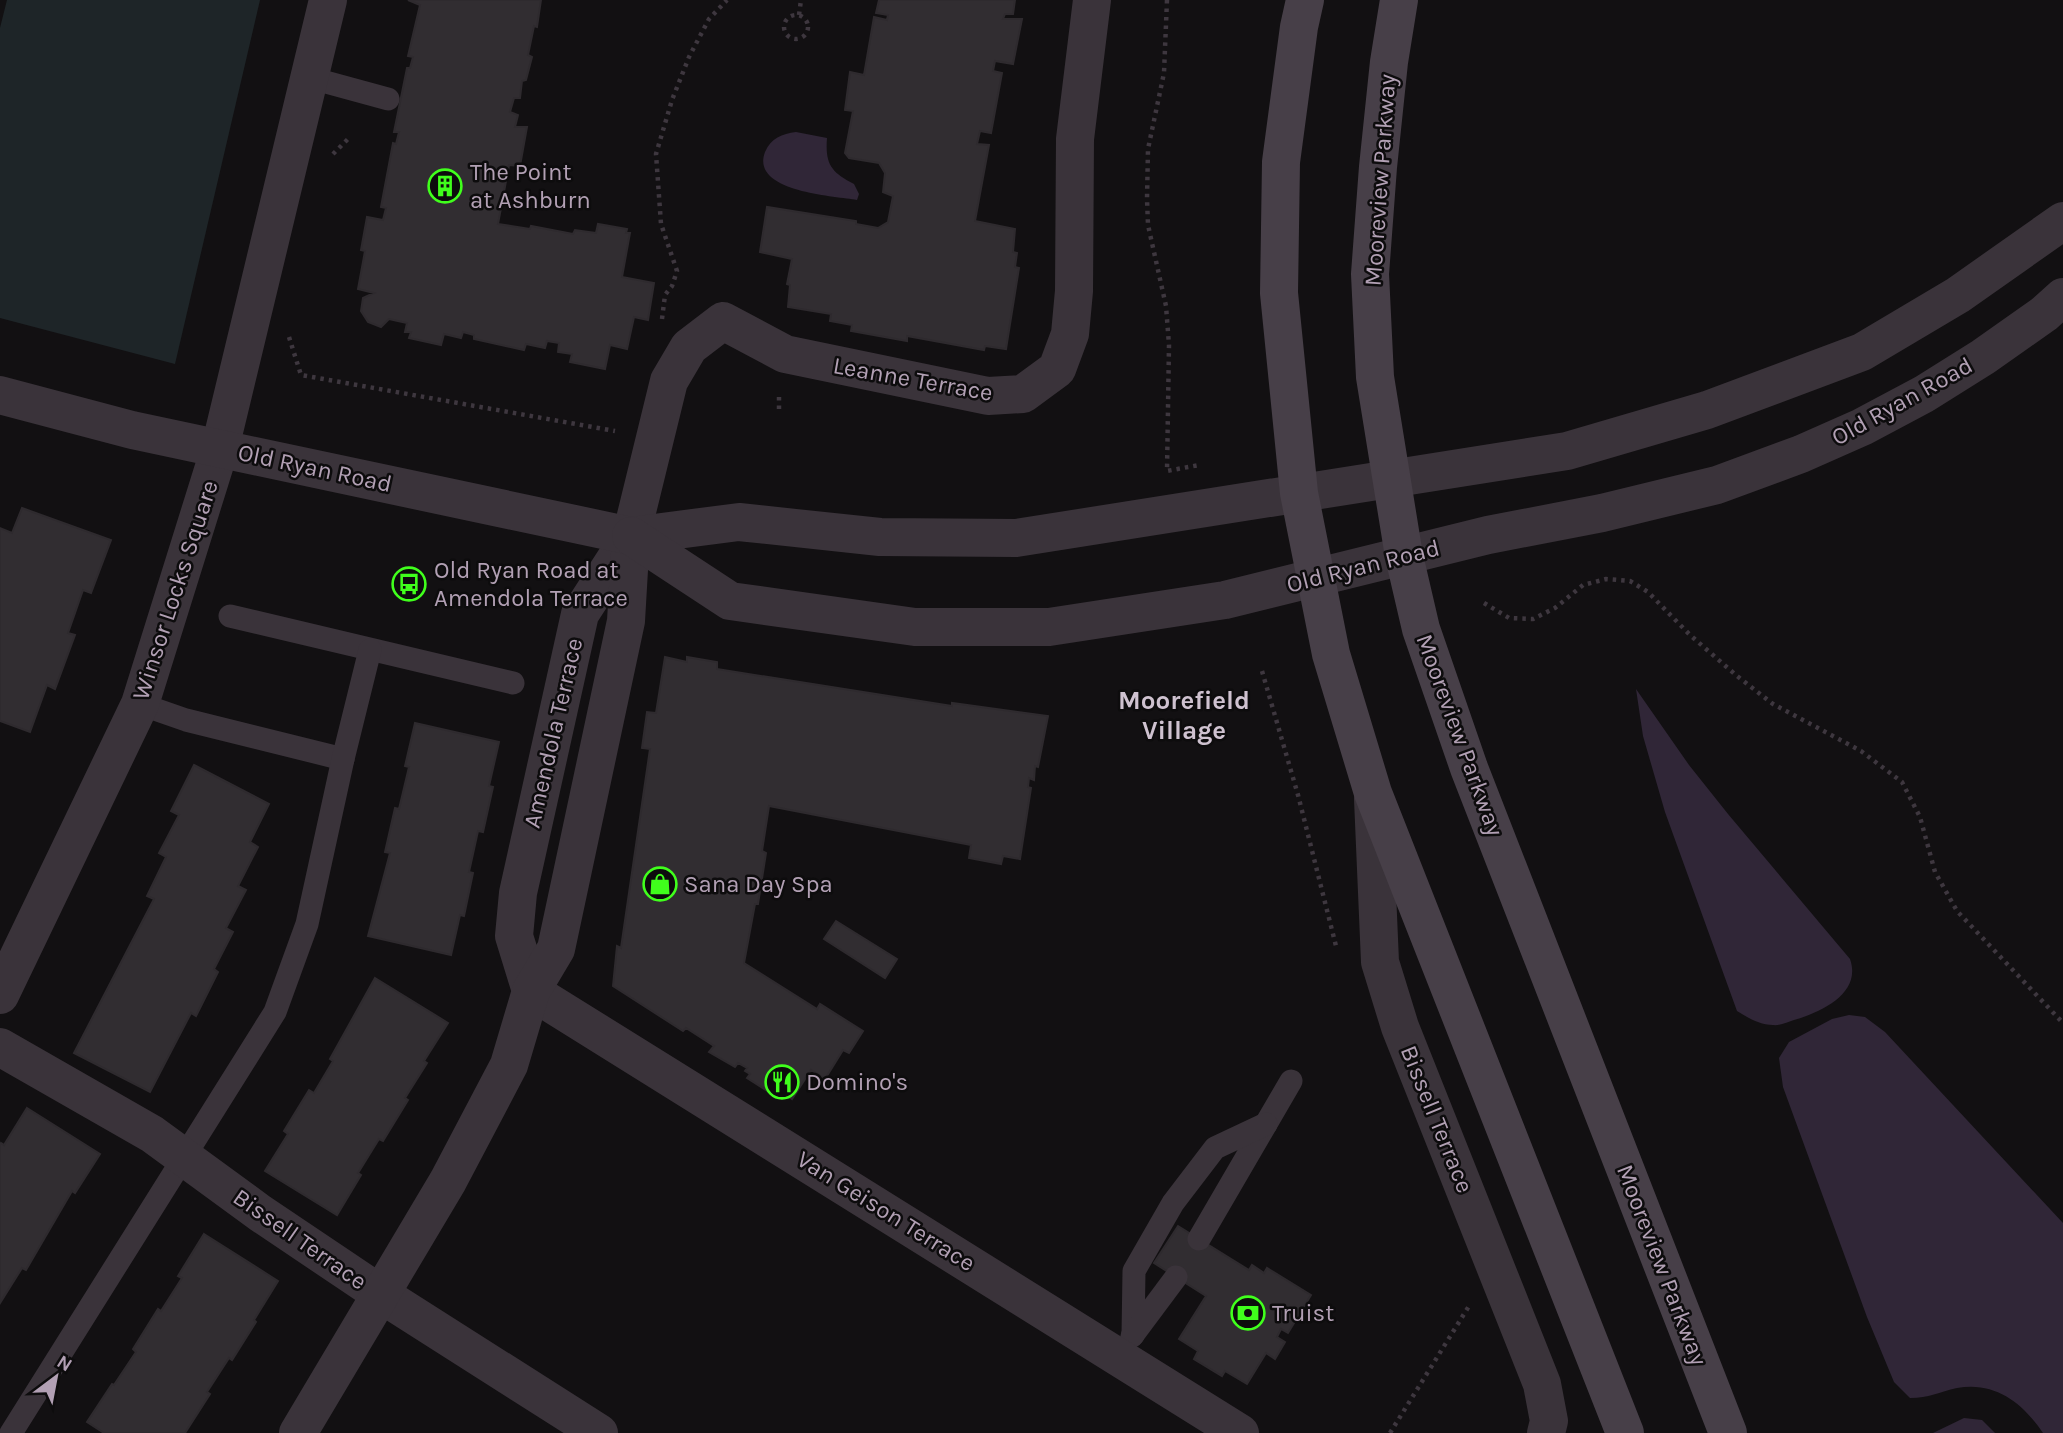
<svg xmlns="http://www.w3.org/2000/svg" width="2063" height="1433" viewBox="0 0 2063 1433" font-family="Karla,sans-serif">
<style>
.green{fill:#1e2528}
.water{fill:#302637}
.building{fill:#312d31;stroke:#2e2a2e;stroke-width:2}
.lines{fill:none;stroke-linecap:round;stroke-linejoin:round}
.path{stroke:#3e373f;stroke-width:4.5;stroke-dasharray:3.5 5;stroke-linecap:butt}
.service{stroke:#3a333a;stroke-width:23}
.minor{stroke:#3a333a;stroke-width:38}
.tertiary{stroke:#3a333a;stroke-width:38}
.secondary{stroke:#473f48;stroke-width:38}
.labels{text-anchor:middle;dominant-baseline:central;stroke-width:5;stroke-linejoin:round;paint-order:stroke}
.poi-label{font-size:24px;fill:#b2a0b4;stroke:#0d0c0d;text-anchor:start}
.street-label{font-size:24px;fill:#b2a0b4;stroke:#0d0c0d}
.neighbourhood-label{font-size:26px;font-weight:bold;fill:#cfc2d0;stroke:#0d0c0d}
</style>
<rect width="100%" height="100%" fill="#121012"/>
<path class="green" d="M7,0H260L175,364L0,318V28Z"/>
<g class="water">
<path d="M796,132L827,138C825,164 831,172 854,184L859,194L857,200C833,196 750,192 765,152C771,138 782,134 796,132Z"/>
<path d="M1636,689L1689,765L1728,814L1850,959C1862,993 1822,1012 1794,1020C1788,1022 1779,1026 1773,1025C1760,1025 1748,1018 1737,1011L1665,812L1643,736Z"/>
<path d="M1849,1015L1865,1017L1885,1032L2063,1223V1433H2043C2023,1403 1995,1381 1957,1388C1939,1392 1929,1398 1910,1398L1894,1382L1867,1317L1783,1087L1779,1058L1789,1042L1832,1019Z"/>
<path d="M1964,1418L1982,1420L1995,1433H1933Z"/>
</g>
<g class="building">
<path d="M408,0H541L537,27L534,26L528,55L532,57L526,80L522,81L520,98H514L510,112L518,115L515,127H527L520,166L509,165L498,224L530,229L531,226L573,234L575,230L596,233L598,224L627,229L626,233H630L622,277L654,283L648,320L634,317L627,349L610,345L605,369L570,362L572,354L558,352L559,343L547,341L545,348L526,344L524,350L474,339V335L463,332L461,338L444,334L441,345L409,338L411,332H405L407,323L389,319L381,327L368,322L361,311L363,298L374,293L358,289L365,251L361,250L367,217L383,220L386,208L381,207L393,143L396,144L399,132H394L407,68H410L413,57L408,56L420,5Z"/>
<path d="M879,0H1015L1013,14H1005L1003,19H1022L1013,64L995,61L993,71L1002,73L991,133L980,131L977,144L989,145L975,221L1015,229L1013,252L1017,253L1015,267L1019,268L1006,349L985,346L984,350L907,336V341L851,331L852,325L830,321L831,314L788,307L790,285L787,284L792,259L760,252L767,207L856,221V224L878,228L888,222L893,196L883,192L885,173L879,163L849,158L845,153L853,111L845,110L850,72L864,75L874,17L887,20L888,15L876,13Z"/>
<path d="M22,508L111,540L91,593L83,590L68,633L75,635L55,689L47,685L30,732L0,721V528L12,533Z"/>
<path d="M665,657L687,662V657L717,662V669L952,706V703L1048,716L1038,767L1035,766L1034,780L1029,778L1028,787L1031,788L1020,859L1003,856L1001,864L969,858L971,845L769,806L762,851L766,853L758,904H755L744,963L817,1009L820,1004L863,1031L849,1053L843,1050L825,1079L811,1070L792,1099L776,1088L772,1094L747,1078L750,1074L745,1071L747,1068L738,1063L735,1067L709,1052L714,1046L686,1028L683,1031L613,986L617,946L621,948L650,749L642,748L647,712L656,713Z"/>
<path d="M415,723L499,742L489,786L493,787L483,832L478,831L469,872L473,873L464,916L460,915L451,955L368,936L390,853L385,852L395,808L399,809L409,767L405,766Z"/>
<path d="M194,765L269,804L250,842L258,847L238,886L246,890L226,928L233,932L214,969L218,972L196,1016L191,1013L150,1092L74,1053L154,899L147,896L166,857L159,853L179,815L171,811Z"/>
<path d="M836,921L897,959L885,978L824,939Z"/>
<path d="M375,978L448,1023L424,1061L427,1063L405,1098L408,1100L383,1141L379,1139L358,1173L361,1175L337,1215L265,1171L288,1134L284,1131L309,1090L314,1093L333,1061L330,1059Z"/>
<path d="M27,1108L100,1154L75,1193L72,1191L26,1270L22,1268L0,1303V1145L1,1143L4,1145Z"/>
<path d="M1178,1226L1249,1270L1252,1265L1264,1273L1267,1268L1311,1295L1288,1333L1281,1329L1277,1337L1285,1342L1275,1359L1266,1353L1247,1384L1225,1371L1222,1376L1194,1359L1198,1351L1179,1339L1206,1296L1154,1263Z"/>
<path d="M204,1234L278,1281L254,1320L256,1322L232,1360L229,1358L207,1392L210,1394L185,1433H104L87,1422L112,1384L114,1385L136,1352L133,1349L158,1309L161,1311L182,1278L178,1276Z"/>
</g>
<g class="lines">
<g class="path">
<path d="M1167,0L1164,73L1148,149L1147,199L1148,225L1166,306L1169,345L1167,471L1199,465"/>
<path d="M799,15L801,0"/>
<circle cx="796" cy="27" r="12"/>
<path d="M333,154L350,137"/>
<path d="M662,319L665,295L672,286L677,271L661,224L656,154L672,100L689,57L709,19L727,0"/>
<path d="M289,337L301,375L615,431"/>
<path d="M779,409V393"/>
<path d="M1484,603L1509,618L1533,619L1555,608L1583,585L1606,579L1630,581L1648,592L1690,635L1737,676L1773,704L1861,751L1902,782L1920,817L1935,872L1957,911L2063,1023"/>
<path d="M1262,671L1298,795L1337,950"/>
<path d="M1390,1433L1469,1306"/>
</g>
<g class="service">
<path d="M311,78L388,99"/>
<path d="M230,616L513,683"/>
<path d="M140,704L186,720L343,759"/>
<path d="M1199,1239L1291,1081"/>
<path d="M1133,1335L1134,1271L1173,1203L1215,1148L1266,1124"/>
<path d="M1132,1336L1176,1277"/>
<path d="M11,1433L275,1012L307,924L343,759L370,650"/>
</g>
<g class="minor">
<path d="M1373,799L1380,962L1400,1027L1542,1384L1549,1421L1546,1433"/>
<path d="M531,991L1240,1433"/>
<path d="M531,991L514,936L518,893L580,614L629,538"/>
<path d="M0,995L140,704L220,448L328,0"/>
<path d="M0,1047L152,1134L260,1213L382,1295L599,1433"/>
<path d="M298,1433L448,1181L509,1065L531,991L556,949L626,621L631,536L669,381L689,347L723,321L785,354L988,396L1023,394L1057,369L1070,334L1074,291L1075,139L1092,0"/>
</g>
<g class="tertiary">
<path d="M0,395L132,430L631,536L739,522L880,537L1016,538L1567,451L1707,410L1862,352L1958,295L2063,221"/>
<path d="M631,536L730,601L915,627H1049L1225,600L1488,535L1602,513L1717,485L1801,454L1862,427L1924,394L1983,357L2044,314L2063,297"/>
</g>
<g class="secondary">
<path d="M1305,0L1299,27L1281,162L1279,293L1299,493L1331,654L1373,793L1625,1433"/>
<path d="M1399,0L1389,62L1378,167L1370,274L1375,377L1404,556L1421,629L1469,768L1728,1433"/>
</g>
</g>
<defs>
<symbol id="building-ring" viewBox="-11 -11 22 22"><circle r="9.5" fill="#0d0c0d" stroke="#40ff1c" stroke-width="1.5"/><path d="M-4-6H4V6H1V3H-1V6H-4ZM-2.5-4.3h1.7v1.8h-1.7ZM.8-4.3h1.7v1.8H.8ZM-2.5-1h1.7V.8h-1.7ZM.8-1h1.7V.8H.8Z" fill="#40ff1c"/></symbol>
<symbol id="bus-ring" viewBox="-11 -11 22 22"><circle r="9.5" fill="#0d0c0d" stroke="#40ff1c" stroke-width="1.5"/><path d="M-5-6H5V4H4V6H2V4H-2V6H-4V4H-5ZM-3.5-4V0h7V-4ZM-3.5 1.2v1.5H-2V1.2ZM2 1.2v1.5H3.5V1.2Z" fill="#40ff1c"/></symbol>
<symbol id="shop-ring" viewBox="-11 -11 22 22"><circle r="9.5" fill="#0d0c0d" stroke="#40ff1c" stroke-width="1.5"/><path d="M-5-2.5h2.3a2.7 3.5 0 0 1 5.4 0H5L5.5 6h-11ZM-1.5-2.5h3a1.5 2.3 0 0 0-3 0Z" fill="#40ff1c"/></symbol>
<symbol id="restaurant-ring" viewBox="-11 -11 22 22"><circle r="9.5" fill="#0d0c0d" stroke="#40ff1c" stroke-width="1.5"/><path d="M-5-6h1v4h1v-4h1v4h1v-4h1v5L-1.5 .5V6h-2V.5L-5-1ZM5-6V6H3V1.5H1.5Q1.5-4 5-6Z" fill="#40ff1c"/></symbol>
<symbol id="bank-ring" viewBox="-11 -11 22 22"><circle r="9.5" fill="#0d0c0d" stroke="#40ff1c" stroke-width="1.5"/><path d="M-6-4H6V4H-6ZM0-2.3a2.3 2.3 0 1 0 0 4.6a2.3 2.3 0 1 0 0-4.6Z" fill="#40ff1c"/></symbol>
</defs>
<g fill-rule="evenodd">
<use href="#building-ring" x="426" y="167" width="38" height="38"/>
<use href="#bus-ring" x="390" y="565" width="38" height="38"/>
<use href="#shop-ring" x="641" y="865" width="38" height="38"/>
<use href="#restaurant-ring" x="763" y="1063" width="38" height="38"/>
<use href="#bank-ring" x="1229" y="1294" width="38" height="38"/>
</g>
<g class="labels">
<g class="poi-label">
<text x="470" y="172">The Point<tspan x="470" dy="28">at Ashburn</tspan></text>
<text x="434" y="570">Old Ryan Road at<tspan x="434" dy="28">Amendola Terrace</tspan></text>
<text x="684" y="884">Sana Day Spa</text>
<text x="806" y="1082">Domino's</text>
<text x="1272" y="1313">Truist</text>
</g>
<g class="street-label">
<text transform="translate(1380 180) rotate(-86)">Mooreview Parkway</text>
<text transform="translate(913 379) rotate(10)">Leanne Terrace</text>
<text transform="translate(1902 401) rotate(-29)">Old Ryan Road</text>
<text transform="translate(315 468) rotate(12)">Old Ryan Road</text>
<text transform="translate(1363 566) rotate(-14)">Old Ryan Road</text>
<text transform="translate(175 590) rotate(-72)">Winsor Locks Square</text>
<text transform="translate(553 733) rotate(-77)">Amendola Terrace</text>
<text transform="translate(1460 735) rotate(70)">Mooreview Parkway</text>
<text transform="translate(1437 1119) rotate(68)">Bissell Terrace</text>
<text transform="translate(886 1211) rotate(32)">Van Geison Terrace</text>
<text transform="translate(300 1239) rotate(35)">Bissell Terrace</text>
<text transform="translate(1662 1265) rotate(69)">Mooreview Parkway</text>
</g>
<g class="neighbourhood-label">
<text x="1184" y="700">Moorefield<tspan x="1184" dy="30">Village</tspan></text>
</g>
</g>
<g transform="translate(56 1377) rotate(32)" stroke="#0d0c0d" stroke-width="5" paint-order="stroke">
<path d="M0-5L12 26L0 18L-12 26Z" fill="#b2a0b4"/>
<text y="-10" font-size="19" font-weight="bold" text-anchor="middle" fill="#b2a0b4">N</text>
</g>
</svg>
